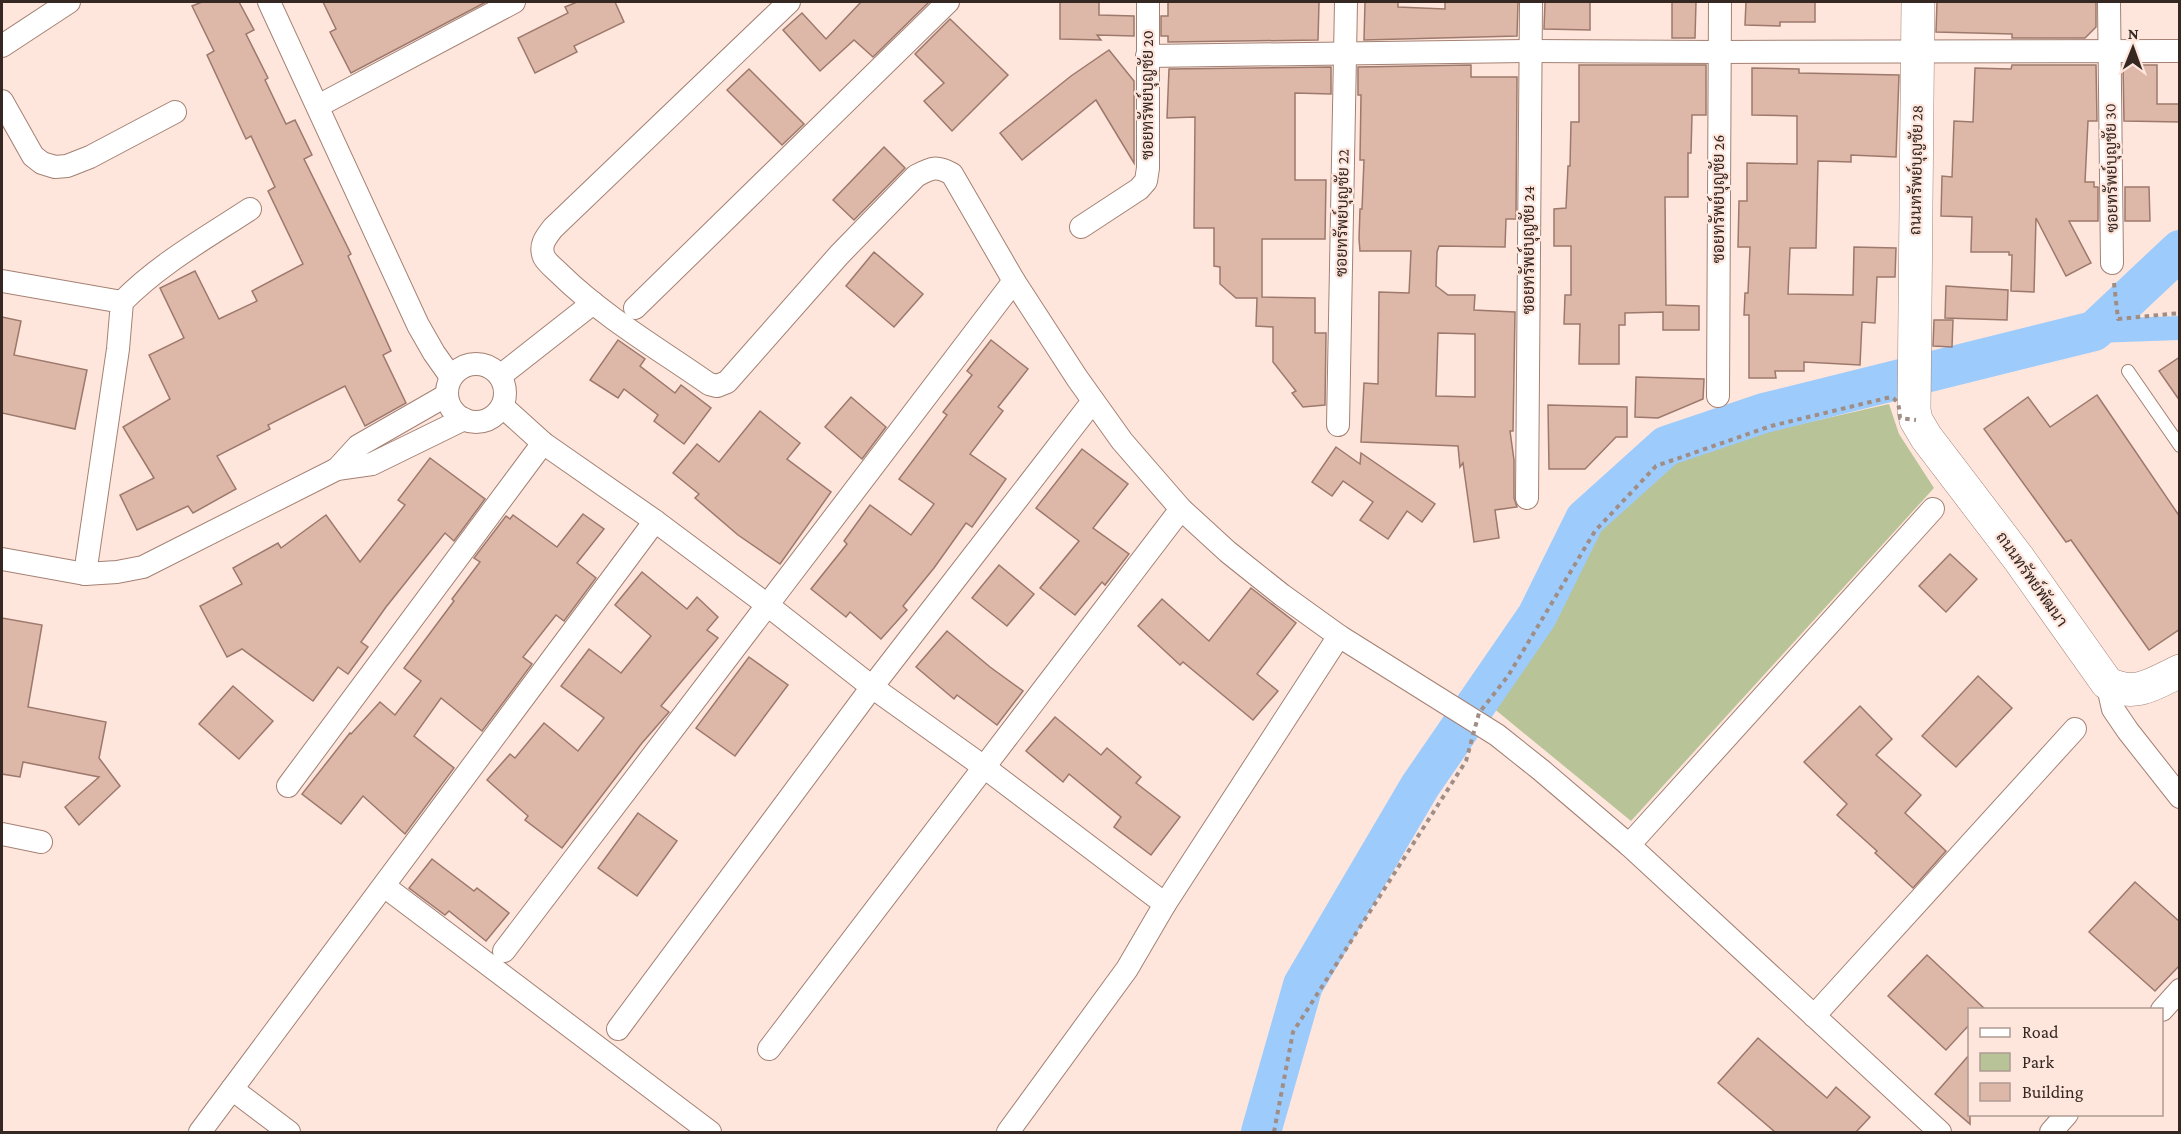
<svg xmlns="http://www.w3.org/2000/svg" width="2181" height="1134" viewBox="0 0 2181 1134" font-family="'Crimson Pro',Sarabun,serif">
<style>
.green{fill:#b8c497}
.lines{fill:none;stroke-linecap:round;stroke-linejoin:round}
.canal{stroke:#9dccfc;stroke-width:24}
.river{stroke:#9dccfc;stroke-width:40}
.building{fill:#ddb7a8;stroke:#9d796c;stroke-width:1.5;fill-rule:evenodd}
.lane-casing{stroke:#a48173;stroke-width:14}
.street-casing{stroke:#a48173;stroke-width:24}
.secondary-casing{stroke:#a48173;stroke-width:34}
.path{stroke:#a08d85;stroke-width:4;stroke-dasharray:4.5 4.5;stroke-linecap:butt}
.lane{stroke:#fff;stroke-width:12}
.street{stroke:#fff;stroke-width:22}
.secondary{stroke:#fff;stroke-width:33}
.path-bridge{stroke:#a08d85;stroke-width:4;stroke-dasharray:4.5 4.5;stroke-linecap:butt}
.labels{text-anchor:middle;dominant-baseline:central;stroke-width:4.5;stroke-linejoin:round;paint-order:stroke}
.street-label{font-size:16px;fill:#352721;stroke:#fee6dd}
</style>
<rect width="100%" height="100%" fill="#fee6dd"/>
<path class="green" d="M1889,404L1899,434L1934,488L1631,821L1492,707L1595,531L1652,471L1731,440Z"/>
<g class="lines">
<path class="canal" d="M2094,331L2180,328"/>
<path class="river" d="M1261,1132L1303,985L1420,786L1537,616L1585,519L1666,446L1764,413L2094,331L2180,250"/>
</g>
<g class="building">
<path d="M202,2H239L254,30L246,34L268,78L265,80L286,124L295,120L312,155L304,159L351,254L348,256L391,351L383,355L406,403L365,426L345,386L268,425L270,429L217,456L236,489L193,513L188,506L137,530L120,495L154,478L123,427L170,399L149,355L184,338L160,288L195,271L219,319L257,301L252,291L303,264L268,191L275,187L251,136L246,139L207,55L214,51L192,6Z"/>
<path d="M323,2H486L351,73L330,32L336,29Z"/>
<path d="M577,2H615L624,22L574,46L577,52L535,73L518,38L568,13L565,7Z"/>
<path d="M861,2H929L873,57L854,40L820,71L783,30L802,13L826,39Z"/>
<path d="M1060,2H1099V15L1134,16V36L1097,35L1101,40L1060,39Z"/>
<path d="M1168,2H1319L1318,40L1168,42V36H1161V16H1168Z"/>
<path d="M1365,2H1398V7L1445,9V2H1518L1517,36L1364,40Z"/>
<path d="M1545,2H1590V30L1544,29Z"/>
<path d="M1672,2H1696L1695,38H1672Z"/>
<path d="M1746,2H1815V22H1780V26L1745,25Z"/>
<path d="M1937,2H2096V27L2085,38H2012V34L1936,32Z"/>
<path d="M950,19L1008,75L952,131L924,101L944,83L915,54Z"/>
<path d="M1109,50L1134,81V163L1096,100L1022,160L1000,133L1071,76Z"/>
<path d="M1471,65V77H1517L1516,219H1506L1505,247L1439,246L1437,252L1436,286L1448,295H1475L1474,310L1515,312L1513,431H1510L1514,460V498L1517,507L1495,510L1499,538L1474,542L1463,463L1460,467L1458,446L1361,442L1364,383L1378,384L1379,292L1409,293L1411,251H1360L1359,239L1360,209H1362L1364,160H1360L1361,95H1358V67ZM1438,333L1475,334V397L1436,396Z"/>
<path d="M1579,65H1706V115H1692L1691,153H1688V197H1665L1666,305L1699,306V330H1663V312L1625,313V325H1619V364H1579L1580,324H1564L1565,295H1571V246H1554V209L1566,208L1568,166H1570L1571,122H1579Z"/>
<path d="M2012,65H2096L2097,121H2088L2085,182H2094V187H2098V221H2069L2091,263L2066,276L2036,218L2034,292L2011,291L2012,255H2009V252H1971L1972,217L1941,216L1942,176L1952,177L1954,121L1973,122L1975,68L2011,69Z"/>
<path d="M2123,65H2157V104H2180V122L2124,121Z"/>
<path d="M1331,67V94L1295,93V180H1326L1325,239H1262V297L1315,298V333H1326L1325,405L1303,407L1292,393L1296,391L1273,362V327L1256,326L1257,298H1236L1220,284V267L1214,266V228H1194L1195,117L1167,118L1169,69Z"/>
<path d="M1752,68L1799,69V73L1899,75L1896,157L1851,155V162L1818,161L1816,248H1790L1788,294L1853,295L1854,247L1896,248L1895,277H1877L1875,323L1862,322L1860,365L1804,362V371H1775L1776,378H1749V315H1744L1745,293H1748L1750,247H1738L1739,201H1747V163L1797,164V116L1752,115Z"/>
<path d="M749,69L804,124L782,145L727,90Z"/>
<path d="M884,147L905,168L854,220L833,200Z"/>
<path d="M2125,187H2149L2150,221H2125Z"/>
<path d="M874,252L923,294L894,327L846,286Z"/>
<path d="M1946,286L2008,290L2007,320L1945,318Z"/>
<path d="M2,317L21,321L14,355L87,370L75,429L2,413Z"/>
<path d="M1934,320H1953L1952,347L1933,346Z"/>
<path d="M618,340L645,359L640,366L675,393L681,385L711,408L684,444L654,421L658,415L624,389L618,398L590,380Z"/>
<path d="M991,340L1028,369L998,407L1003,411L970,454L1006,479L972,527L966,523L934,568L903,606L907,610L881,639L850,612L846,617L811,589L847,544L844,541L870,505L911,535L934,504L899,479L947,415L943,412L972,375L967,371Z"/>
<path d="M2180,357V401L2159,371Z"/>
<path d="M1636,377L1704,379L1703,399L1658,418L1635,417Z"/>
<path d="M2097,395L2180,517V629L2149,650L2071,540L2066,542L1984,429L2028,397L2050,427Z"/>
<path d="M851,397L886,427L862,459L825,427Z"/>
<path d="M1548,405L1627,407V437H1616L1585,469H1549Z"/>
<path d="M760,411L800,443L787,459L831,492L780,564L738,535L695,498L699,494L673,473L697,444L719,462Z"/>
<path d="M1336,447L1360,464L1361,453L1435,504L1422,522L1407,511L1388,539L1360,520L1373,502L1343,481L1332,496L1312,482Z"/>
<path d="M1082,449L1128,484L1093,528L1129,554L1105,585L1102,582L1075,615L1040,588L1079,541L1036,508Z"/>
<path d="M430,458L485,499L454,541L445,533L386,607L361,642L368,647L348,674L338,667L313,701L242,649L227,657L200,606L242,584L233,568L278,543L281,548L326,515L360,562L405,505L398,500Z"/>
<path d="M583,514L604,529L577,563L596,578L564,621L556,615L523,657L532,664L482,731L441,698L414,736L454,768L405,834L363,796L341,824L302,794L350,733L351,734L380,702L395,715L421,681L404,668L454,601L452,599L480,562L474,558L506,516L510,519L513,515L557,547Z"/>
<path d="M1950,554L1977,579L1946,612L1919,586Z"/>
<path d="M999,565L1034,594L1007,626L972,598Z"/>
<path d="M642,572L687,609L697,597L718,617L707,630L718,638L661,706L669,712L642,743L562,848L525,820L528,816L487,780L510,754L515,758L544,723L578,751L604,718L561,686L589,649L621,673L651,636L615,605Z"/>
<path d="M1251,588L1296,623L1257,674L1278,691L1253,720L1183,662L1180,665L1138,626L1162,599L1209,641Z"/>
<path d="M2,618L42,625L28,707L106,722L99,758L120,786L79,825L65,807L99,777L23,762L20,777L2,774Z"/>
<path d="M947,631L990,667L1023,691L997,725L957,695L954,699L916,667Z"/>
<path d="M749,657L788,685L735,756L696,728Z"/>
<path d="M1978,676L2012,708L1956,767L1922,736Z"/>
<path d="M233,686L273,721L239,759L199,724Z"/>
<path d="M1860,706L1892,739L1876,755L1921,795L1905,813L1946,851L1913,888L1875,853L1877,851L1837,815L1847,804L1804,762Z"/>
<path d="M1055,717L1101,755L1107,748L1141,777L1136,783L1180,817L1151,855L1114,827L1121,817L1069,774L1063,782L1026,751Z"/>
<path d="M638,813L677,841L637,896L598,868Z"/>
<path d="M432,859L474,891L477,888L509,913L486,941L449,911L445,915L409,888Z"/>
<path d="M2135,882L2180,922V965L2155,991L2089,932Z"/>
<path d="M1927,955L1986,1010H1970V1024L1946,1050L1888,996Z"/>
<path d="M1758,1038L1827,1098L1836,1087L1870,1117L1856,1132H1775L1718,1083Z"/>
<path d="M1970,1054V1124L1935,1094Z"/>
</g>
<g class="lines">
<defs>
<path id="lane" d="M2128,371L2180,446"/>
<g id="street">
<path d="M269,2L418,325L434,353L451,377"/>
<path d="M789,2L553,228C546,237 539,245 544,257C547,263 555,269 560,274C604,317 659,349 709,384L717,386L727,382L839,255L916,176C931,168 936,165 952,174L1014,281L1077,378L1122,441L1181,509L1228,552L1282,595L1339,636L1497,735L1541,770L1629,845L1940,1132"/>
<path d="M2109,2L2112,263"/>
<path d="M2,46L69,2"/>
<path d="M1147,56L1530,51L1718,52L2180,51"/>
<path d="M2,101L33,156L42,163L55,167L67,166L90,157L175,112"/>
<path d="M318,106L514,2"/>
<path d="M1081,227L1139,189L1146,181L1148,168V2"/>
<path d="M2,281L122,302L118,349L85,574"/>
<path d="M122,302C159,264 206,238 250,209"/>
<path d="M635,308L948,2"/>
<circle cx="476" cy="393" r="29"/>
<path d="M500,376L593,303"/>
<path d="M1718,396L1720,2"/>
<path d="M502,406L543,443L655,521L766,604L872,687L984,767L1165,904L1127,969L1008,1132"/>
<path d="M1338,425L1346,2"/>
<path d="M337,469L358,446L447,395"/>
<path d="M1527,498L1531,2"/>
<path d="M2,559L85,574L117,572L143,567L337,469L372,464L464,419"/>
<path d="M2107,683L2113,709L2128,731L2180,797"/>
<path d="M288,786L543,443"/>
<path d="M2,834L41,842"/>
<path d="M1629,845L1933,509"/>
<path d="M384,886L710,1132"/>
<path d="M1165,904L1339,636"/>
<path d="M504,951L1014,281"/>
<path d="M2162,1010L2180,990"/>
<path d="M1814,1016L2075,729"/>
<path d="M618,1029L872,687L1093,401"/>
<path d="M769,1049L1181,509"/>
<path d="M232,1089L289,1132"/>
<path d="M200,1132L655,521"/>
<path d="M2051,1132L2067,1114"/>
</g>
<path id="secondary" d="M1918,2L1914,410L1916,420L1926,437L2019,559L2107,683C2135,698 2153,684 2180,671"/>
</defs>
<use href="#lane" class="lane-casing"/>
<use href="#street" class="street-casing"/>
<use href="#secondary" class="secondary-casing"/>
<path class="path" d="M2114,283L2118,319L2180,313"/>
<use href="#lane" class="lane"/>
<use href="#street" class="street"/>
<use href="#secondary" class="secondary"/>
<path class="path-bridge" d="M1274,1132L1293,1032L1466,761L1479,713L1508,676L1595,531L1656,466L1771,426L1891,397C1900,401 1899,409 1900,418L1916,420"/>
</g>
<g class="labels">
<g class="street-label">
<text transform="translate(1147 95) rotate(-90)">ซอยทรัพย์บุญชัย 20</text>
<text transform="translate(2111 168) rotate(-91)">ซอยทรัพย์บุญชัย 30</text>
<text transform="translate(1916 170) rotate(-89)">ถนนทรัพย์บุญชัย 28</text>
<text transform="translate(1718 199) rotate(-90)">ซอยทรัพย์บุญชัย 26</text>
<text transform="translate(1342 213) rotate(-89)">ซอยทรัพย์บุญชัย 22</text>
<text transform="translate(1528 250) rotate(-90)">ซอยทรัพย์บุญชัย 24</text>
<text transform="translate(2032 579) rotate(55)">ถนนทรัพย์พัฒนา</text>
</g>
</g>
<rect width="2181" height="1134" fill="none" stroke="#352721" stroke-width="6"/>
<rect x="1968" y="1008" width="195" height="108" fill="#fee6dd" stroke="#ae9a92" stroke-width="1.5"/>
<rect x="1980" y="1028" width="30" height="9" fill="#ffffff" stroke="#ae9a92" stroke-width="1.5"/>
<text x="2022" y="1038" font-size="18" fill="#352721">Road</text>
<rect x="1980" y="1053" width="30" height="18" fill="#b8c497" stroke="#ae9a92" stroke-width="1.5"/>
<text x="2022" y="1068" font-size="18" fill="#352721">Park</text>
<rect x="1980" y="1083" width="30" height="18" fill="#ddb7a8" stroke="#ae9a92" stroke-width="1.5"/>
<text x="2022" y="1098" font-size="18" fill="#352721">Building</text>
<g transform="translate(2133 48) rotate(1)" stroke="#fee6dd" stroke-width="4.5" paint-order="stroke">
<path d="M0-4.5L10 22L0 15L-10 22Z" fill="#352721"/>
<text y="-9" font-size="16" font-weight="bold" text-anchor="middle" fill="#352721">N</text>
</g>
</svg>
